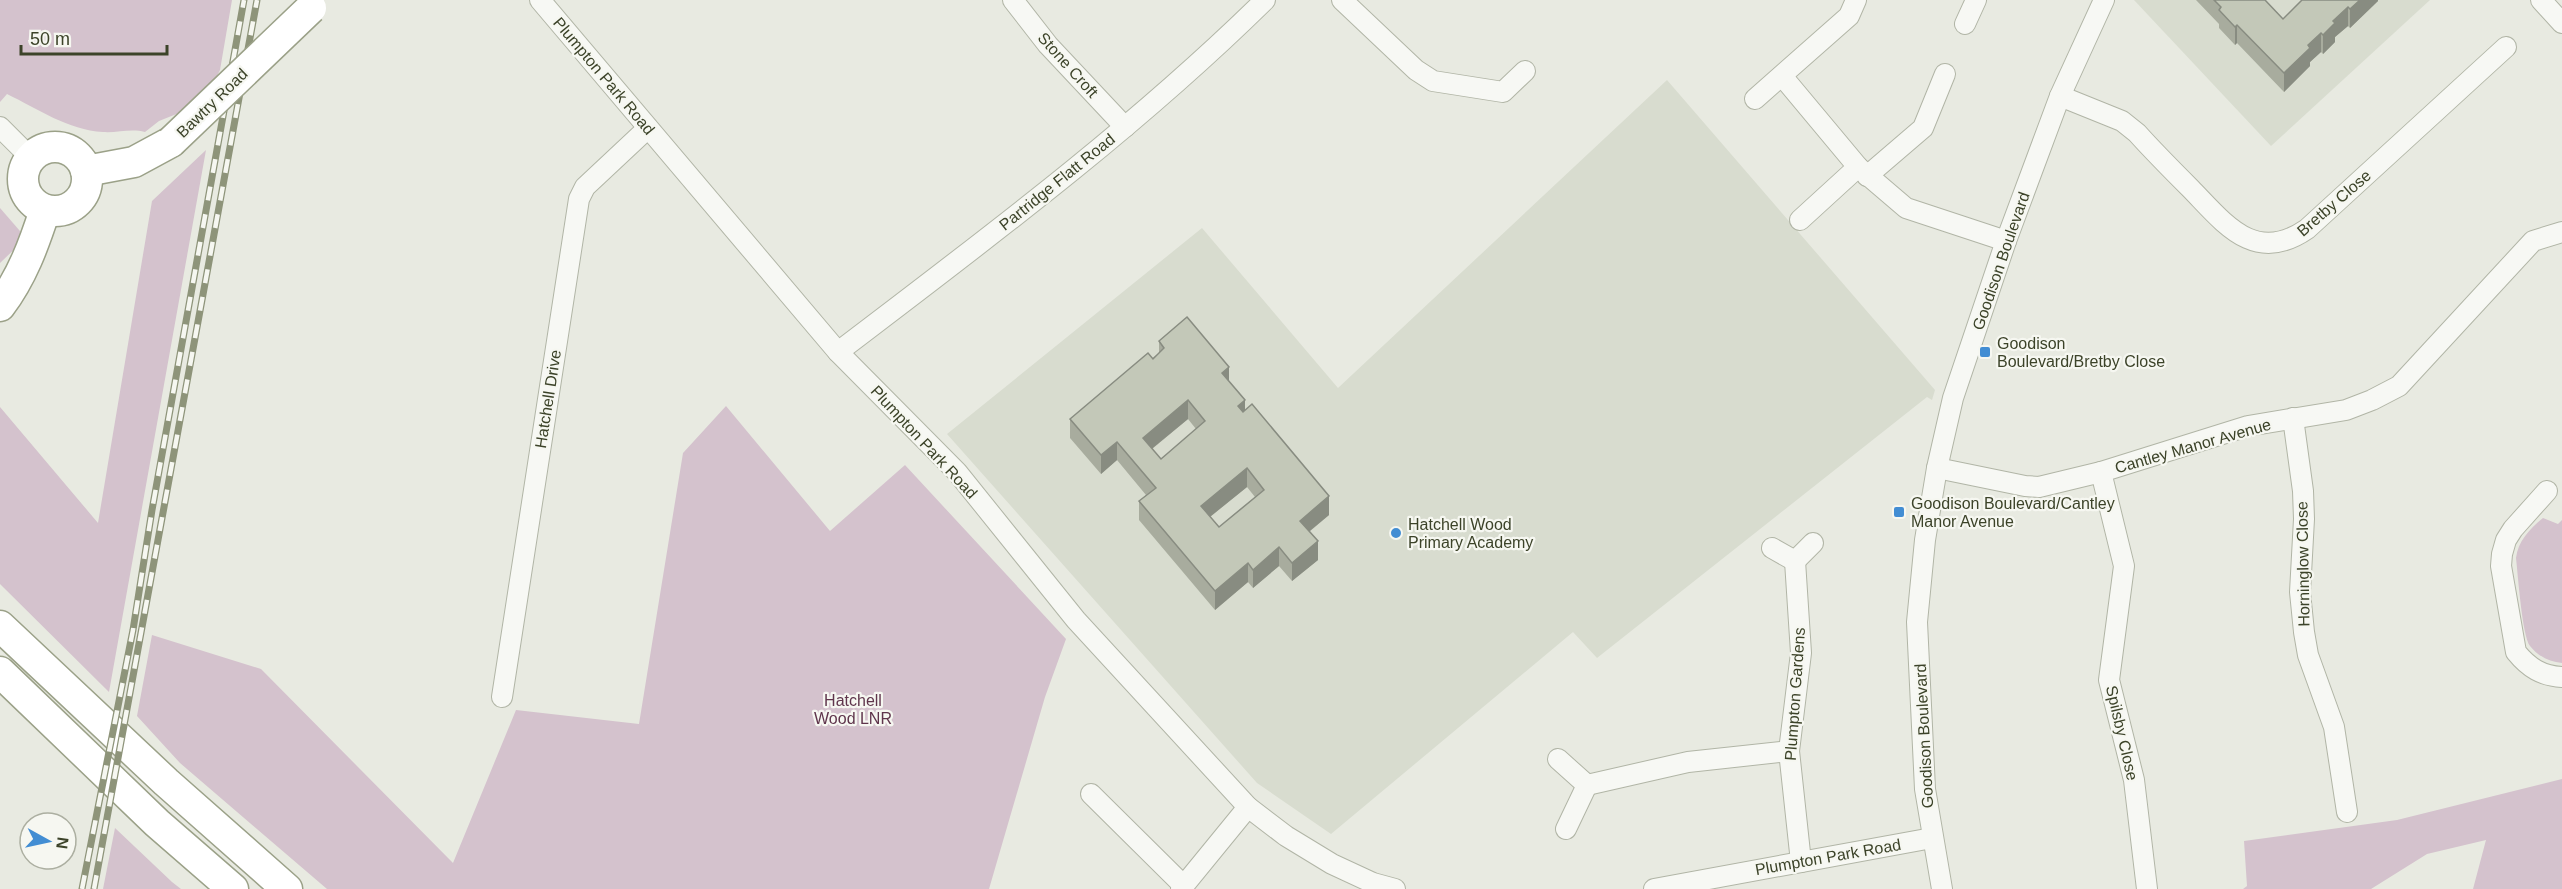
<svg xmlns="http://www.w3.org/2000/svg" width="2562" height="889" viewBox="0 0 2562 889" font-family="Arial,sans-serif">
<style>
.built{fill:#d8dccf}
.green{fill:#d4c2cd}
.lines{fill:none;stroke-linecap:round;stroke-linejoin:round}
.minor-casing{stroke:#b1b5a6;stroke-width:22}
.highway-casing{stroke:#9ba188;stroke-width:33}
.minor{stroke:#f7f8f4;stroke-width:20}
.highway{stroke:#fff;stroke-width:30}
.rail-casing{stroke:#8e947a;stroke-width:7}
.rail{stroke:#f6f7f1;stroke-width:4.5;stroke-dasharray:14;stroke-linecap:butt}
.highway-bridge-casing{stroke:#9ba188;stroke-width:33;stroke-linecap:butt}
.highway-bridge{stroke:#fff;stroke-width:30}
.wall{fill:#a8ac9e;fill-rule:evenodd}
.shaded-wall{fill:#888c81}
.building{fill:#c3c8b8;stroke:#888c81;stroke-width:1.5;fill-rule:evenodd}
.poi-dot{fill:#428dd3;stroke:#f6f7f1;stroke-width:2}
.labels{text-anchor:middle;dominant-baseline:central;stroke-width:4.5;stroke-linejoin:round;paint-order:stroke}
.street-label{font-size:16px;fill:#3c4329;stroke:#f6f7f1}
.poi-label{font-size:16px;fill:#3c4329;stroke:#f6f7f1;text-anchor:start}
.park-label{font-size:16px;fill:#5f354c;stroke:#f6f7f1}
</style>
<rect width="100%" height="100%" fill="#e8eae1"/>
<g class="built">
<path d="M2134,0H2430L2271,146Z"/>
<path d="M1667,80L1935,390L1932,400L1927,397L1597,658L1573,632L1331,834L1257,783L947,434L1202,228L1338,388Z"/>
</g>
<g class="green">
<path d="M0,0H232L220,70L216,78L194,107L159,121L145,132C131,128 118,133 103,132C68,130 38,109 7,94L0,102Z"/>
<path d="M206,150L109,692L0,584V407L98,523L152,201Z"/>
<path d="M0,208L26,238L0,263Z"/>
<path d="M726,406L830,531L905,465L1066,639L1045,697L989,889H327L180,763L137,716L152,635L261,669L453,863L516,710L639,724L683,453Z"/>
<path d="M2543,518L2558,524L2562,520V663C2549,662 2538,656 2530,646C2522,635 2518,575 2516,558C2518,541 2530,529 2543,518Z"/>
<path d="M2562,779V889H2473L2486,840L2427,854L2371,889H2243L2247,886L2244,841L2397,820Z"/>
<path d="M115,828L172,882L181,889H103Z"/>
</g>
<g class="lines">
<defs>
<g id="minor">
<path d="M540,0L838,352L957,472L1076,620L1248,807L1286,836L1332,864L1373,883L1395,889"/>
<path d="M1013,0L1048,45L1125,127"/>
<path d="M1342,0L1416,70L1433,81L1503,92L1525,71"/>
<path d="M2541,0L2562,23"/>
<path d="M1965,24L1976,0"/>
<path d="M1782,76L1858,167L1906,208L2006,241"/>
<path d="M2060,96L2122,121L2137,133C2154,152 2173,171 2191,189C2225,224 2255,265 2307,229L2506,47"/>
<path d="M1755,99L1849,16L1856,0"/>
<path d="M0,127L31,158"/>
<path d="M1867,176L1923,128L1945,74"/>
<path d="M1800,220L1858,167"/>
<path d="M838,352C985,240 1134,129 1265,0"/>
<path d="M2293,418L2303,491L2304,519L2300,592L2304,632L2308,655L2334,727L2347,812"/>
<path d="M1937,468L2025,486L2039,487L2101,472L2248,426L2346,410L2372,400L2399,386L2533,241L2562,232"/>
<path d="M2101,472L2124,566L2109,680L2134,780L2147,889"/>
<path d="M2547,491L2513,529L2506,540L2502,554L2501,566L2516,652C2529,668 2542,676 2562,677"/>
<path d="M1772,548L1795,561L1813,543"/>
<path d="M1795,561L1801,653L1789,751L1801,862"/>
<path d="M502,697L579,199L585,187L648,128"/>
<path d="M1558,759L1587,785L1566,829"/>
<path d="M1587,785L1688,762L1789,751"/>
<path d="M1091,794L1184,886"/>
<path d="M1181,889L1248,807"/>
<path d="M1654,889L1932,838"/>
<path d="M1942,889L1925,789L1917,622L1925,540L1937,468L1953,398L2006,241L2060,96L2104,0"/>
</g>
<g id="highway">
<circle cx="55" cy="179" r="32"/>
<path d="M86,171L134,162L171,142"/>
<path d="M0,306C22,277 34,244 45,210"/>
<path d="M0,626L166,782L287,889"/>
<path d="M0,672L157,823L233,889"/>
</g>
</defs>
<use href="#minor" class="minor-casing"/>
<use href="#highway" class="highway-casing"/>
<use href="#minor" class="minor"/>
<use href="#highway" class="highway"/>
<defs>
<g id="rail">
<path d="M82,889L133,630L152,510L244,0"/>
<path d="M94,889L257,0"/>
</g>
</defs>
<use href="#rail" class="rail-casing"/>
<use href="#rail" class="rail"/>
<defs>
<path id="highway-bridge" d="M171,142L311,8"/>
</defs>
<use href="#highway-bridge" class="highway-bridge-casing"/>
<use href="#highway-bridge" class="highway-bridge"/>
</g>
<g class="wall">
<path d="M2196,0H2265L2283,19L2378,0V1L2350,28L2348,26L2335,37V42L2323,54L2321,52L2310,62V66L2284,92L2237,43L2235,45L2219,28V24Z"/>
<path d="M1159,341L1229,381L1245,410L1329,515L1309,532L1318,560L1292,581L1279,566L1253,588L1248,582L1215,610L1139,520V501L1146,495L1117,460L1101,474L1070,438V419L1159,353ZM1188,419L1196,429L1161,459L1152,449ZM1247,487L1255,497L1219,527L1210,517Z"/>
</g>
<g class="shaded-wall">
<path d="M2360,0H2378V1L2350,28V9Z"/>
<path d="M2348,7V26L2335,37V42L2323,54V35L2333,21Z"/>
<path d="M2237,25V43L2235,45V27Z"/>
<path d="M2321,33V52L2310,62V66L2284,92V73L2308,45Z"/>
<path d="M1229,367V386L1222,373Z"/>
<path d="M1188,400V419L1143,456V438Z"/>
<path d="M1245,400V418L1238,406Z"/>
<path d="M1117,442V460L1101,474V455Z"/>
<path d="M1247,468V487L1201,524V506Z"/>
<path d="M1329,496V515L1300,539V521Z"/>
<path d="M1318,541V560L1292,581V563Z"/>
<path d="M1279,547V566L1253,588V570Z"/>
<path d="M1248,563V582L1215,610V591Z"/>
</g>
<g class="building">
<path d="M2214,0H2265L2283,19L2302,0H2360L2350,9L2348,7L2333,21L2335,23L2323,35L2321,33L2308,45L2310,48L2284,73L2237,25L2235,27L2219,10L2221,7Z"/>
<path d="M1187,317L1229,367L1222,373L1245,400L1238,406L1243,412L1252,404L1329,496L1300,521L1318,541L1292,563L1279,547L1253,570L1248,563L1215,591L1139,501L1156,488L1117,442L1101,455L1070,419L1148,353L1153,359L1164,348L1159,341ZM1188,400L1205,421L1161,459L1143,438ZM1247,468L1264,490L1219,527L1201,506Z"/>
</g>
<g class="poi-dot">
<rect x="1979" y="346" width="12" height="12" rx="3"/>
<rect x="1893" y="506" width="12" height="12" rx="3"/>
<circle cx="1396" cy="533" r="6"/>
</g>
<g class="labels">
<g class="street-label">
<text transform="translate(1068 65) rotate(48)">Stone Croft</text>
<text transform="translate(604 76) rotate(50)">Plumpton Park Road</text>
<text transform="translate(212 103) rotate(-44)">Bawtry Road</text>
<text transform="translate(1057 182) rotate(-39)">Partridge Flatt Road</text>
<text transform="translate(2334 203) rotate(-41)">Bretby Close</text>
<text transform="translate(2001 261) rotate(-71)">Goodison Boulevard</text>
<text transform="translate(548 399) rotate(-81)">Hatchell Drive</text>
<text transform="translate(924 442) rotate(47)">Plumpton Park Road</text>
<text transform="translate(2193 446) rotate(-16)">Cantley Manor Avenue</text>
<text transform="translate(2303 564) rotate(-91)">Horninglow Close</text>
<text transform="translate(1795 694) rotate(-86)">Plumpton Gardens</text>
<text transform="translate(2122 733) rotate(77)">Spilsby Close</text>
<text transform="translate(1924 736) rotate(-93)">Goodison Boulevard</text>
<text transform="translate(1828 857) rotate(-10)">Plumpton Park Road</text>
</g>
<g class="poi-label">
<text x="1997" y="343">Goodison<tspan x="1997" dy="18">Boulevard/Bretby Close</tspan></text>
<text x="1911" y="503">Goodison Boulevard/Cantley<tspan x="1911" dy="18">Manor Avenue</tspan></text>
<text x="1408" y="524">Hatchell Wood<tspan x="1408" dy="18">Primary Academy</tspan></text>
</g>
<g class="park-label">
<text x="853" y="700">Hatchell<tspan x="853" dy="18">Wood LNR</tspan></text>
</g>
</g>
<g transform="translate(48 841) rotate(98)"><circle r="28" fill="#f6f7f1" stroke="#acafa1" stroke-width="1.5"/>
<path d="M0-4.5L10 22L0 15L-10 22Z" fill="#428dd3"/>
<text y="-9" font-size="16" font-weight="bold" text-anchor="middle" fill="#3c4329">N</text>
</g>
<path d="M21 45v9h146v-9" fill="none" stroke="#3c4329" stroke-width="3"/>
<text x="30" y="45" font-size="18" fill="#3c4329" stroke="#f6f7f1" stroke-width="4.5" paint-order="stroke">50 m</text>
</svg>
